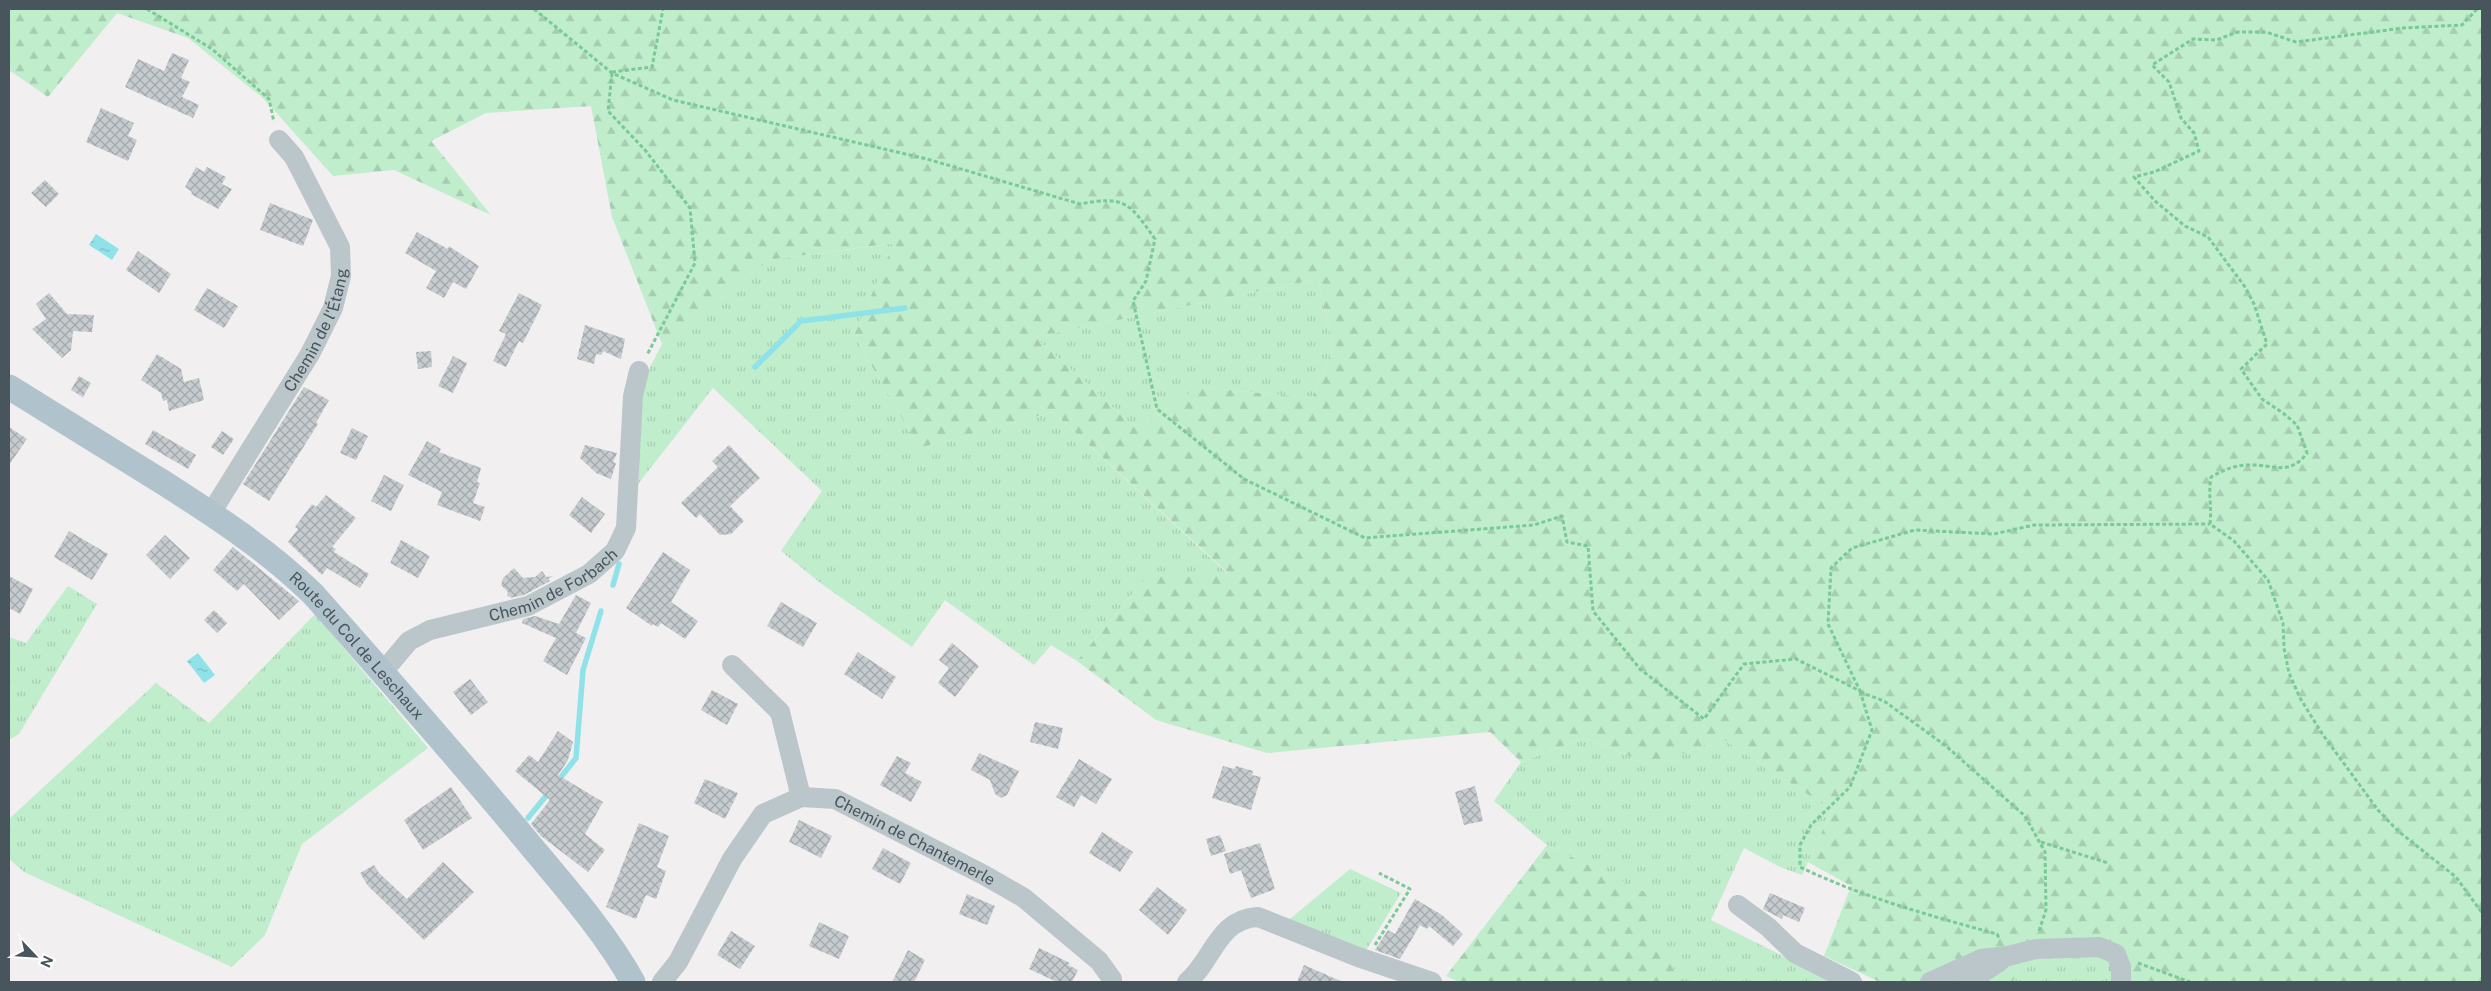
<svg xmlns="http://www.w3.org/2000/svg" width="2491" height="991" viewBox="0 0 2491 991" font-family="'Public Sans',sans-serif">
<style>
.grass{fill:url(#grass-tufts)}
.forest{fill:url(#forest-firs);fill-rule:evenodd}
.water{fill:url(#water-ripples)}
.lines{fill:none;stroke-linecap:round;stroke-linejoin:round}
.stream{stroke:#8fe3e8;stroke-width:5.5}
.building{fill:url(#building-cross-hatch)}
.path{stroke:#79ca96;stroke-width:3;stroke-dasharray:4 2.5;stroke-linecap:butt}
.minor{stroke:#bbc6cb;stroke-width:20}
.major{stroke:#b0c3cd;stroke-width:25}
.labels{text-anchor:middle;dominant-baseline:central;stroke-width:4;stroke-linejoin:round;paint-order:stroke}
.street-label{font-size:16px;fill:#48555c;stroke:#fff}
</style>
<defs>
<pattern id="grass-tufts" width="24" height="20" patternUnits="userSpaceOnUse" patternTransform="scale(1.25)"><rect width="24" height="20" fill="#c0edcb"/><path d="M3 7l-1-3M5 7V3M7 7l1-3M15 17l-1-3M17 17v-4M19 17l1-3" fill="none" stroke="#a6cdb1"/></pattern>
<pattern id="forest-firs" width="22" height="20" patternUnits="userSpaceOnUse" patternTransform="scale(1.25)"><rect width="22" height="20" fill="#c0edcb"/><path d="M5 1l3.5 6h-7zM16 11l3.5 6h-7z" fill="#a6cdb1"/></pattern>
<pattern id="water-ripples" width="26" height="14" patternUnits="userSpaceOnUse" patternTransform="scale(1.25)"><rect width="26" height="14" fill="#8fe3e8"/><path d="M2 4q2-2 4 0t4 0M15 11q2-2 4 0t4 0" fill="none" stroke="#77bbbf"/></pattern>
<pattern id="building-cross-hatch" width="8" height="8" patternUnits="userSpaceOnUse" patternTransform="scale(1.25)"><rect width="8" height="8" fill="#c6cbcf"/><path d="M0 0l8 8M0 8l8-8" fill="none" stroke="#a3a8ab"/></pattern>
</defs>
<rect width="100%" height="100%" fill="#f2eff0"/>
<g class="grass">
<path d="M895,243L854,335L919,448L1053,412L1228,574H1149L1077,661L1051,645L1034,665L945,600L912,647L823,585L781,551L822,491L713,388L638,484L642,395L646,375L662,344L769,260Z"/>
<path d="M1318,279L1333,349L1312,398L1198,387L1138,430L1035,337Z"/>
<path d="M68,586L97,604L19,734L9,740V637L26,643Z"/>
<path d="M315,614L428,748L302,844L265,935L232,967L24,872L9,859V819L156,683L209,723Z"/>
<path d="M1585,738L1654,766L1721,738L1832,810L1802,875L1780,867L1744,848L1711,920L1835,982H1685L1648,937L1647,893L1547,845L1494,801L1521,762Z"/>
<path d="M1350,869L1401,893L1365,952L1285,923Z"/>
<path d="M2112,942L2107,982H2013L2027,943Z"/>
</g>
<g class="forest">
<path d="M9,9H2482V982H2107L2112,942L2027,943L2013,982H1880L1824,956L1851,886L1808,862L1832,810L1721,738L1654,766L1585,738L1521,762L1490,732L1267,753L1156,720L1077,661L1149,574L1228,573L1053,412L919,448L854,335L894,243L769,260L662,344L612,217L591,106L486,113L431,141L491,215L394,170L333,176L263,98L188,38L117,13L48,97L9,70ZM1318,279L1333,349L1312,398L1198,387L1138,430L1035,337Z"/>
<path d="M1547,845L1647,893L1649,937L1685,982H1459L1446,976Z"/>
</g>
<g class="water">
<path d="M96,234L119,249L112,260L89,245Z"/>
<path d="M198,653L215,675L204,683L187,661Z"/>
</g>
<g class="lines">
<g class="stream">
<path d="M755,367L801,321L905,308"/>
<path d="M613,585L619,564"/>
<path d="M557,782L576,758L583,670L601,611"/>
<path d="M528,818L550,791"/>
</g>
</g>
<g class="building">
<path d="M172,53L189,60L181,78L190,82L182,97L199,105L193,118L125,87L138,59L164,71Z"/>
<path d="M101,108L134,123L128,136L137,140L128,161L86,142Z"/>
<path d="M196,167L204,172L207,167L226,177L222,184L232,189L218,209L191,194L192,192L185,187Z"/>
<path d="M45,180L59,194L46,207L31,193Z"/>
<path d="M270,203L313,220L303,246L260,230Z"/>
<path d="M417,232L448,249L449,246L479,266L466,289L453,282L444,298L426,288L436,271L405,253Z"/>
<path d="M138,251L171,274L159,293L126,270Z"/>
<path d="M207,288L238,306L224,328L194,310Z"/>
<path d="M49,293L67,314L94,315L92,332L73,331L71,350L62,358L32,329L46,319L36,304Z"/>
<path d="M519,293L542,305L523,343L519,341L506,367L493,361L506,334L499,331Z"/>
<path d="M585,325L625,339L621,359L603,351L601,355L596,354L594,364L577,359Z"/>
<path d="M431,351L432,367L418,369L416,352Z"/>
<path d="M157,354L181,369L184,382L199,378L204,400L169,411L167,400L163,401L161,393L141,380Z"/>
<path d="M453,356L467,363L453,393L438,386Z"/>
<path d="M79,376L91,383L83,397L71,390Z"/>
<path d="M304,387L329,400L316,423L318,424L269,501L243,484Z"/>
<path d="M9,427L27,439L9,465Z"/>
<path d="M352,428L368,436L356,460L340,453Z"/>
<path d="M153,430L196,455L188,469L145,444Z"/>
<path d="M222,431L234,439L223,455L211,447Z"/>
<path d="M427,441L441,449L439,452L481,468L477,482L480,483L473,503L485,507L480,521L437,505L442,492L408,475Z"/>
<path d="M585,445L617,453L613,462L616,463L611,479L596,473L580,458Z"/>
<path d="M729,445L760,478L730,506L744,521L731,534L720,535L700,514L696,518L681,503L718,467L712,461Z"/>
<path d="M384,475L404,485L391,511L371,501Z"/>
<path d="M326,495L356,518L332,547L336,549L334,552L369,574L360,588L327,568L322,575L288,542L298,529L295,527L312,504L316,507Z"/>
<path d="M582,497L605,514L591,533L569,515Z"/>
<path d="M69,531L108,554L92,580L54,557Z"/>
<path d="M165,535L190,558L170,579L146,555Z"/>
<path d="M401,540L430,556L418,578L390,563Z"/>
<path d="M233,547L299,601L279,620L244,584L237,591L213,570Z"/>
<path d="M663,552L690,570L671,602L698,621L685,639L661,623L658,627L653,624L652,626L626,608Z"/>
<path d="M514,568L523,578L535,577L542,571L546,577L553,576L548,579L550,581L524,595L510,598L511,597L507,596L508,592L501,585L503,578Z"/>
<path d="M9,576L33,589L20,614L9,608Z"/>
<path d="M576,595L591,603L576,633L586,638L567,675L543,661L556,638L522,623L523,619L535,616L559,624Z"/>
<path d="M781,602L817,623L803,647L767,626Z"/>
<path d="M214,610L227,623L217,633L204,620Z"/>
<path d="M952,643L979,666L955,697L938,683L949,668L939,660Z"/>
<path d="M858,652L896,677L882,699L844,674Z"/>
<path d="M470,679L488,702L471,715L453,692Z"/>
<path d="M712,690L738,704L727,725L701,710Z"/>
<path d="M1035,722L1063,728L1058,749L1030,742Z"/>
<path d="M558,731L573,742L568,760L558,775L603,802L585,834L605,850L588,872L541,836L531,824L550,800L515,771L529,755L538,762Z"/>
<path d="M979,753L1019,771L1007,795L1001,798L995,794L990,780L971,770Z"/>
<path d="M897,756L911,763L905,773L922,782L911,802L880,785Z"/>
<path d="M1079,759L1112,779L1096,804L1081,795L1074,807L1056,797Z"/>
<path d="M1223,766L1234,769L1236,766L1253,771L1252,775L1261,777L1251,810L1212,798Z"/>
<path d="M705,779L738,793L725,819L694,803Z"/>
<path d="M1475,786L1483,821L1464,825L1455,792Z"/>
<path d="M451,787L472,818L423,850L404,820Z"/>
<path d="M799,820L832,836L821,858L789,842Z"/>
<path d="M639,823L669,836L657,867L666,871L656,899L646,895L636,919L606,907Z"/>
<path d="M1102,832L1133,852L1120,872L1089,853Z"/>
<path d="M1220,835L1226,851L1211,856L1206,839Z"/>
<path d="M1260,843L1275,889L1251,898L1241,870L1230,874L1224,854Z"/>
<path d="M883,848L911,863L900,884L872,869Z"/>
<path d="M443,862L474,892L424,940L368,886L360,873L374,865L379,873L407,899Z"/>
<path d="M1157,887L1187,910L1168,935L1139,910Z"/>
<path d="M1770,893L1805,908L1799,922L1783,915L1782,919L1763,909Z"/>
<path d="M967,894L995,906L987,925L959,914Z"/>
<path d="M1415,899L1442,915L1463,934L1453,946L1429,926L1427,929L1420,925L1400,959L1375,950L1388,930L1395,934Z"/>
<path d="M819,922L849,936L839,959L809,946Z"/>
<path d="M731,931L755,946L740,969L717,955Z"/>
<path d="M1039,948L1070,963L1068,965L1078,970L1072,982H1057L1029,969Z"/>
<path d="M908,950L925,960L914,982H892Z"/>
<path d="M1304,965L1343,982H1297Z"/>
</g>
<g class="lines">
<g class="path">
<path d="M147,9L212,49L269,99L274,122"/>
<path d="M534,9L612,73L673,100L927,159L1080,204C1126,195 1130,204 1155,239L1146,281L1133,301L1157,409L1244,479L1365,538L1534,525L1562,516L1567,542L1588,546L1593,611L1640,669L1704,719L1744,664L1796,659L1860,691L1828,624L1831,568L1852,548L1915,530L1994,534L2034,525L2210,524"/>
<path d="M2477,9L2462,25L2403,28L2296,42L2266,32H2238L2216,40L2193,39L2152,65L2169,82L2181,118L2194,133L2199,151L2154,172L2134,177L2155,201L2185,226L2208,237L2245,287L2254,304L2267,344L2241,369L2262,399L2283,413L2297,425L2307,453C2289,477 2273,464 2249,465C2234,465 2224,470 2211,477C2208,495 2212,506 2210,524L2234,541L2268,580L2283,623L2284,648L2289,673L2300,698L2323,735L2378,810L2398,831L2456,877L2482,913"/>
<path d="M612,72L652,67L663,9"/>
<path d="M612,73L608,111L645,150L690,208L695,263L647,355"/>
<path d="M1860,691L1872,730L1850,787L1811,825L1800,845V867C1862,897 1931,916 1997,934L2000,940"/>
<path d="M1860,692L1884,701L1946,746L2025,816L2045,852L2046,910L2039,931"/>
<path d="M2041,842L2108,863"/>
<path d="M1375,945L1410,889L1379,873"/>
<path d="M2138,963L2190,982"/>
</g>
<g class="minor">
<path id="s1" d="M211,513L310,354L333,308L341,276L340,247L294,157L279,140"/>
<path d="M732,665L780,712L801,797"/>
<path id="s2" d="M382,673L409,641L430,630L528,606L589,574L615,551L626,528L633,396L639,371"/>
<path d="M1738,905L1768,927L1795,953L1852,982"/>
<path id="s3" d="M662,982L678,962L732,859L763,814L801,797L835,799L984,875L1024,898L1099,961L1112,979"/>
<path d="M1187,982C1213,961 1217,919 1258,917L1358,957L1432,982"/>
<path d="M1930,982L1981,959L2008,956L2036,949L2099,947L2116,954L2121,967V982"/>
<path d="M1969,982L2000,961"/>
</g>
<path class="major" id="s4" d="M9,387C60,419 112,451 164,483C217,517 268,550 313,594C385,675 457,757 526,840C564,886 604,930 633,982"/>
</g>
<g class="labels">
<g class="street-label">
<text stroke="none"><textPath href="#s1" startOffset="212">Chemin de l'Étang</textPath></text>
<text stroke="none"><textPath href="#s2" startOffset="198">Chemin de Forbach</textPath></text>
<text stroke="none"><textPath href="#s4" startOffset="436">Route du Col de Leschaux</textPath></text>
<text stroke="none"><textPath href="#s3" startOffset="362">Chemin de Chantemerle</textPath></text>
</g>
</g>
<rect width="2491" height="991" fill="none" stroke="#48555c" stroke-width="20"/>
<g transform="translate(35 956) rotate(115)" stroke="#ffffff" stroke-width="4" paint-order="stroke">
<path d="M0-4L9 19L0 12L-9 19Z" fill="#48555c"/>
<text y="-8" font-size="14" font-weight="bold" text-anchor="middle" fill="#48555c">N</text>
</g>
</svg>
